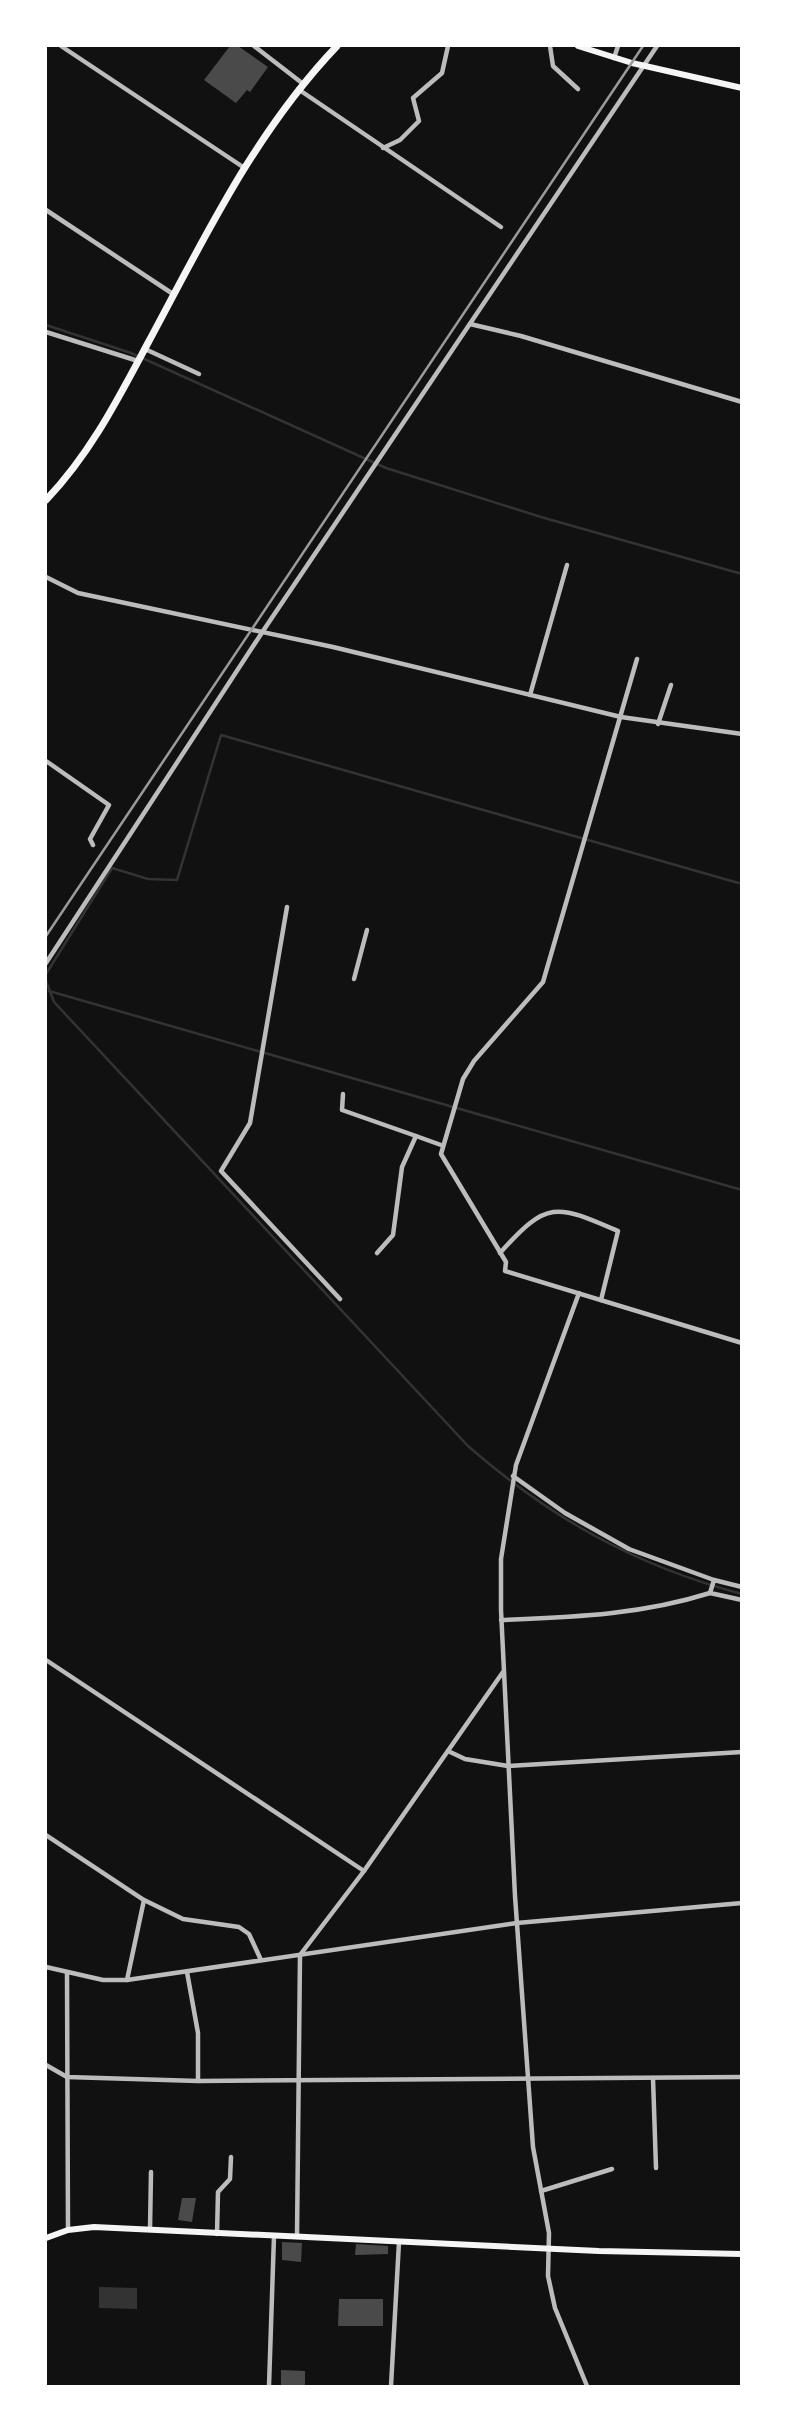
<svg xmlns="http://www.w3.org/2000/svg" width="787" height="2432" viewBox="0 0 787 2432" font-family="Spectral,serif">
<style>
.water{fill:#333}
.lines{fill:none;stroke-linecap:round;stroke-linejoin:round}
.stream{stroke:#333;stroke-width:2.5}
.building{fill:#4a4a4a}
.minor{stroke:#bcbcbc;stroke-width:4.5}
.secondary{stroke:#f5f5f5;stroke-width:6}
.primary{stroke:#f5f5f5;stroke-width:7}
.rail{stroke:#9a9a9a;stroke-width:2.5}
</style>
<rect width="100%" height="100%" fill="#111"/>
<path class="water" d="M99,2287L137,2288V2309L99,2308Z"/>
<g class="lines">
<g class="stream">
<path d="M46,325L131,353L386,468L541,517L742,574"/>
<path d="M46,974L112,868L148,879L177,880L221,735L742,884"/>
<path d="M46,981L54,1002L468,1446C550,1518 636,1566 742,1594"/>
<path d="M49,991L742,1190"/>
</g>
</g>
<g class="building">
<path d="M230,46H238L268,67L250,92L247,90L236,103L204,80Z"/>
<path d="M182,2198H196L192,2222L178,2220Z"/>
<path d="M282,2242L302,2243L301,2262L282,2260Z"/>
<path d="M356,2244L388,2246V2254L355,2255Z"/>
<path d="M339,2299H383V2326H338Z"/>
<path d="M281,2370L305,2371V2386H281Z"/>
</g>
<g class="lines">
<g class="minor">
<path d="M61,46L243,167"/>
<path d="M254,46L302,83"/>
<path d="M550,46L553,66L578,89"/>
<path d="M614,58L618,46"/>
<path d="M298,89L501,227"/>
<path d="M383,148L400,140L419,121L413,98L442,73L448,46"/>
<path d="M46,210L173,294"/>
<path d="M470,324L521,336L742,402"/>
<path d="M46,332L138,361"/>
<path d="M145,349L199,374"/>
<path d="M46,577L78,593L333,647L621,717L742,734"/>
<path d="M637,659L543,982L474,1061L463,1079L441,1154L506,1262L505,1271L742,1343"/>
<path d="M530,695L567,565"/>
<path d="M658,724L671,685"/>
<path d="M46,761L109,805L90,839L93,845"/>
<path d="M287,907L250,1123L221,1171L340,1299"/>
<path d="M46,963L263,631L657,46"/>
<path d="M354,979L367,930"/>
<path d="M343,1094L342,1110L416,1136"/>
<path d="M377,1253L393,1235L402,1167L416,1136L441,1145"/>
<path d="M500,1253C547,1200 556,1204 618,1231L601,1300"/>
<path d="M579,1293L516,1465L501,1559V1610L515,1896L533,2147L549,2233L548,2276L555,2308L587,2386"/>
<path d="M513,1476L565,1513L629,1549L714,1580"/>
<path d="M742,1587L714,1580L710,1593L742,1600"/>
<path d="M501,1620C574,1617 640,1615 710,1593"/>
<path d="M46,1660L364,1871"/>
<path d="M448,1751L465,1759L508,1766L742,1752"/>
<path d="M46,1835L144,1900L127,1980"/>
<path d="M144,1900L183,1919L239,1927L249,1934L261,1960"/>
<path d="M46,1967L103,1980H127L517,1923L742,1903"/>
<path d="M187,1972L198,2033V2081"/>
<path d="M67,1973L68,2230"/>
<path d="M46,2065L67,2077L198,2081L742,2077"/>
<path d="M653,2078L656,2168"/>
<path d="M541,2191L612,2169"/>
<path d="M150,2229L151,2172"/>
<path d="M217,2234L218,2192L230,2179L231,2157"/>
<path d="M297,2237L300,1955L364,1871L503,1672"/>
<path d="M269,2386L274,2236"/>
<path d="M391,2386L399,2242"/>
</g>
<g class="secondary">
<path d="M578,46L632,63L742,88"/>
<path d="M46,2238L68,2230L94,2227L599,2251L742,2254"/>
</g>
<path class="primary" d="M46,500C91,453 119,397 149,341C205,237 255,132 337,46"/>
<path class="rail" d="M46,936L643,46"/>
</g>
<rect width="787" height="2432" fill="none" stroke="#ffffff" stroke-width="94"/>
</svg>
